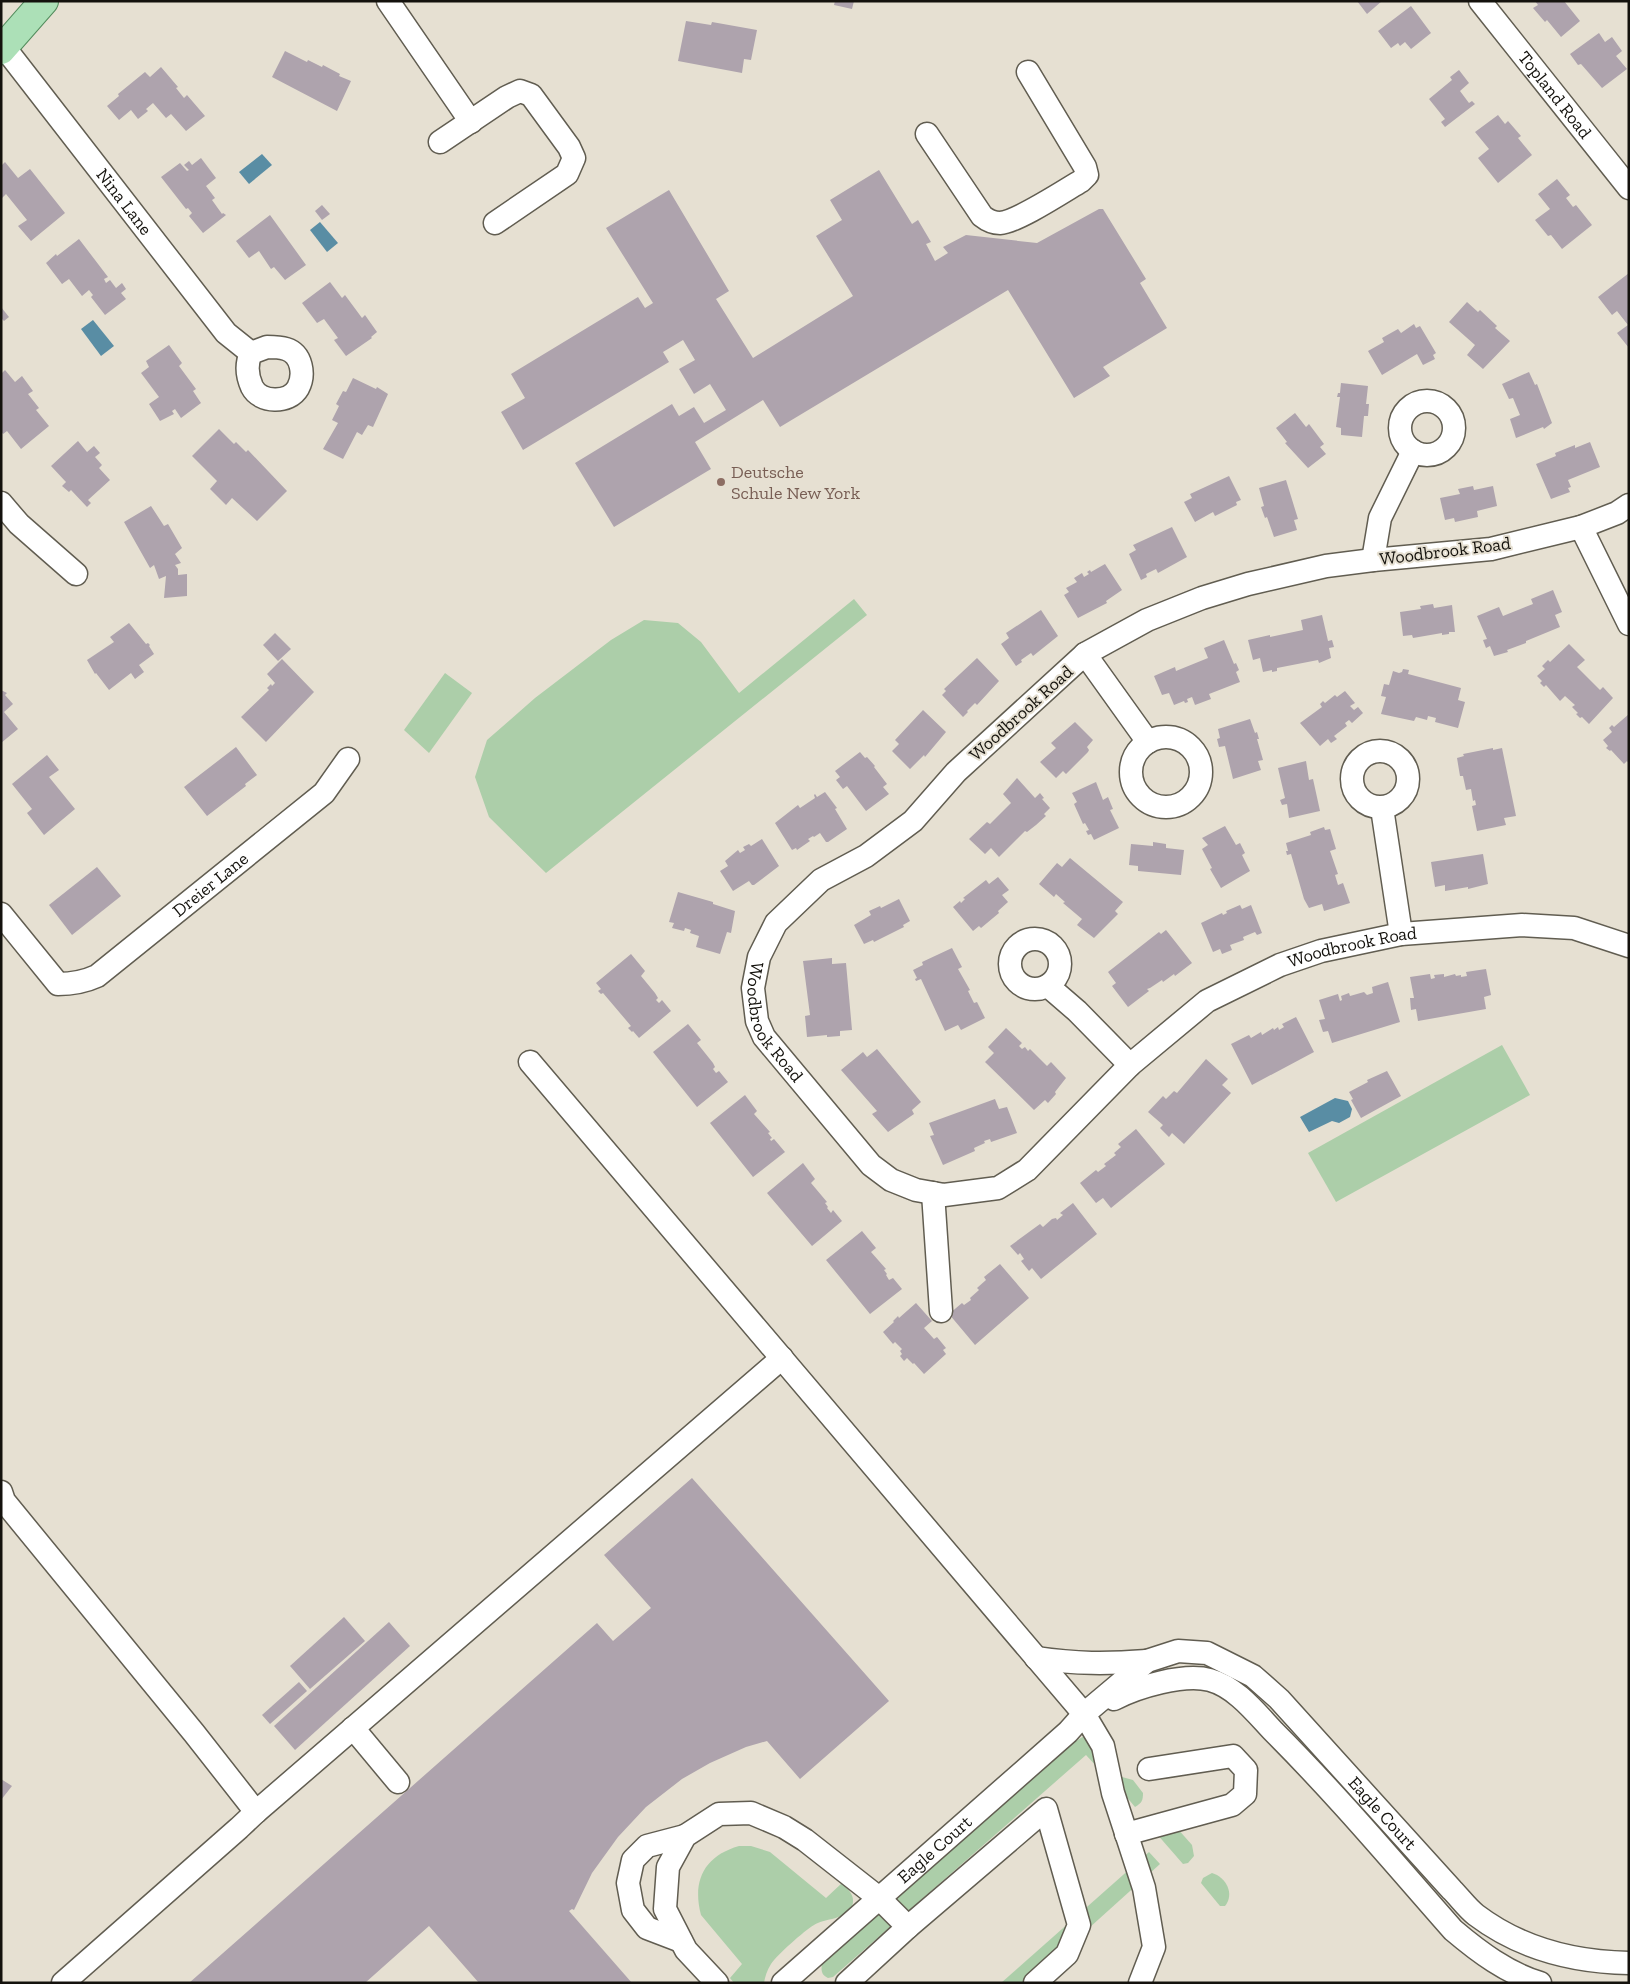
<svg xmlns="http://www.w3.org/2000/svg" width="1630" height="1984" viewBox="0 0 1630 1984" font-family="'Zilla Slab',serif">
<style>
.green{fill:#accea9}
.water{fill:#598da4}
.building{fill:#aea3ad}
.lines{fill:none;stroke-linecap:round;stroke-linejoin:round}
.minor-casing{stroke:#615d51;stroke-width:25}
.major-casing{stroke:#528b5c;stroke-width:30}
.minor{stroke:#fff;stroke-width:22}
.major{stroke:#ace0b7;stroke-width:28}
.education-dot{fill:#8d6e63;stroke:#e6e0d2;stroke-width:2}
.labels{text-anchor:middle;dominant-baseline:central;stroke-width:4;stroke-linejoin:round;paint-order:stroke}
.street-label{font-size:18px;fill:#14120d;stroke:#e6e0d2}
.education-label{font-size:18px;fill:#785e54;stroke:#e6e0d2;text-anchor:start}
</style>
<rect width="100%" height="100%" fill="#e6e0d2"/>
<g class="green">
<path d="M854,599L867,615L546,873L489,817L475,777L487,740L535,698L611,640L644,620L678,623L701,642L739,693Z"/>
<path d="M445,673L472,693L429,753L404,730Z"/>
<path d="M1502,1045L1530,1095L1336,1202L1308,1153Z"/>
<path d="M1084,1736H1090L1097,1767L1086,1755L833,1977L828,1978C821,1975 821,1970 822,1963L1076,1741Z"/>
<path d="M1122,1777L1133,1780L1143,1793C1143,1800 1142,1803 1135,1807L1115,1783Z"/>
<path d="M1169,1819L1192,1845L1194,1856L1188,1863L1183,1864L1156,1833Z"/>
<path d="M739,1846H751L770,1852L826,1898L842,1883C848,1889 856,1896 852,1906C846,1920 825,1918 814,1925C804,1931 777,1955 771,1964C767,1970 765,1977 764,1983H734L730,1978L742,1964L701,1915C692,1881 704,1856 739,1846Z"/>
<path d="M1149,1852L1160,1864L1028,1983H1001Z"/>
<path d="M1212,1873C1226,1877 1235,1894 1225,1906H1220L1201,1883L1203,1878Z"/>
</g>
<g class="water">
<path d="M262,154L272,165L249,184L239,172Z"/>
<path d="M320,222L338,243L327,252L310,230Z"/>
<path d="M93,320L114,346L101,356L81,329Z"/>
<path d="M1335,1098L1348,1101L1352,1109L1350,1117L1339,1123L1332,1121L1309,1132L1300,1117Z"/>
</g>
<g class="building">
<path d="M835,1H854L852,9L834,5Z"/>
<path d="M1357,1H1382L1367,14Z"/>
<path d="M1535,1H1564L1580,21L1561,37L1547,20L1545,22L1533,8L1538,5Z"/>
<path d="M1411,6L1431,33L1411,49L1405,42L1400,46L1398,43L1391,48L1378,31Z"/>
<path d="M686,21L711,25L712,22L757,30L751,60L744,59L742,73L678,61Z"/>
<path d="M1599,33L1605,42L1612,37L1622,51L1616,56L1627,69L1602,88L1581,64L1578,65L1570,54Z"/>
<path d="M285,51L307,62L308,60L322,67L323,65L340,74L339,76L351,81L337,111L272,77Z"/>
<path d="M161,67L178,87L176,88L184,98L187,95L205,116L186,131L171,114L166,118L153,103L146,109L148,111L138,119L131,110L119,120L107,106L119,96L118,94L145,72L150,77Z"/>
<path d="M1459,70L1469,83L1460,91L1469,103L1472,101L1475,104L1445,127L1441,122L1445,119L1429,99L1452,80L1450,77Z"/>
<path d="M1498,115L1505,124L1508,121L1521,136L1518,138L1532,155L1498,183L1478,158L1489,149L1475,132Z"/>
<path d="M201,158L216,178L206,186L215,198L212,200L222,214L223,213L226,215L203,233L189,216L192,213L188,208L186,209L161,177L180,163L187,171L189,170L184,165L189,161L192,165Z"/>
<path d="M5,162L18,178L30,169L65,213L31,241L18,226L27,220L6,194L1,199V166Z"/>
<path d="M879,170L912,224L918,220L931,242L926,244L935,261L948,253L943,247L966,235L1037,243L1099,209H1103L1146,279L1140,283L1167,328L1103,367L1110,376L1074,398L1008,290L780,427L763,400L695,442L711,469L614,527L575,463L672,404L679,416L694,407L704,423L726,410L710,384L694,394L679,369L695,360L683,340L663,352L669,362L523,450L501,412L525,398L511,374L638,297L645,308L653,303L606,228L669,190L729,291L716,299L753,358L853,296L816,236L842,220L830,200Z"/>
<path d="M1557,179L1570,195L1566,198L1573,207L1576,205L1592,225L1562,249L1551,235L1548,236L1535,220L1550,209L1538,194Z"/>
<path d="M322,205L330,214L322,220L315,211Z"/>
<path d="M270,215L306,265L285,280L274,267L271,269L259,251L249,258L236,241Z"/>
<path d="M79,239L108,277L104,279L106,283L110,280L116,288L122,283L126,289L121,293L126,299L105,315L91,297L93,295L89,290L82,296L69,279L62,284L46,263L56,254L57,256Z"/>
<path d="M1629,273V348L1617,333L1628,325L1617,311L1612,315L1598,297Z"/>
<path d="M330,282L342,298L345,295L362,318L365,315L377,332L371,337L372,338L346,356L334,340L338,338L324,319L317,323L302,303Z"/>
<path d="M1467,302L1478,312L1480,310L1497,326L1495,328L1510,341L1483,369L1467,355L1475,345L1449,322Z"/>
<path d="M1,307L9,317L4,321L1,318Z"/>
<path d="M1414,324L1416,328L1420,326L1436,353L1433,355L1435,359L1423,365L1417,354L1382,375L1368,351L1384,342L1382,338L1398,329L1401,333Z"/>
<path d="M169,345L182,363L179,366L196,389L193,391L201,403L181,418L175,409L172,411L174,414L160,421L149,404L159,397L141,373L149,367L146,361Z"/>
<path d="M5,370L15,382L22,376L33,391L28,394L39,408L36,410L49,426L21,449L7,431L3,434L1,431V374Z"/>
<path d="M1529,372L1535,385L1537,384L1552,423L1544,429L1543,427L1516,438L1510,419L1520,415L1513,398L1509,399L1502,384Z"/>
<path d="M353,378L376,389L377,387L388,394L373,427L368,425L362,435L357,432L343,459L323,449L338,423L332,420L339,406L336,404L343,391L346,392Z"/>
<path d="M1341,383L1368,386L1366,404H1369L1368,416H1364L1362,437L1341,435V428L1336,427L1340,397H1337L1338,393H1340Z"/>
<path d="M1295,413L1306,427L1309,424L1324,444L1320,447L1326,454L1308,468L1285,443L1287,442L1276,428Z"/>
<path d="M219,429L234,444L236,442L246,452L248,450L287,491L257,521L232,498L226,505L210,489L217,481L192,456Z"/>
<path d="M78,441L87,452L94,446L100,453L95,457L102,465L99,468L110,480L88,500L91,503L87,507L71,490L69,492L62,486L66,482L51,466Z"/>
<path d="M1590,442L1600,467L1568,480L1571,487L1568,488L1570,492L1551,499L1536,464L1556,456L1555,453L1575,445V448Z"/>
<path d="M1229,476L1241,500L1236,502L1237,505L1215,516L1213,512L1195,522L1184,502L1192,498L1190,494Z"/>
<path d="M1286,480L1298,519L1294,520L1297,530L1274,537L1267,517L1265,518L1261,507L1264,506L1259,488Z"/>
<path d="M1473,486L1474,490L1493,486L1497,506L1477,511L1478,517L1455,522L1454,518L1445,520L1440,498L1460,494L1458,489Z"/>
<path d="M151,506L164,526L168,524L182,548L175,554L181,563L175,565L178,569V575L187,574V596L164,598L166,576L159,579L154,565L150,568L124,522Z"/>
<path d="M1172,527L1187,557L1158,573L1156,569L1146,574L1147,577L1141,580L1129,554L1136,550L1133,545Z"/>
<path d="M1105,564L1122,590L1106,601L1107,603L1078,618L1064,595L1069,592L1066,588L1077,582L1074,578L1082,573L1084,577L1089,574L1087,572L1090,570L1091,572Z"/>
<path d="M1553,590L1562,612L1555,615L1560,627L1526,641V643L1507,650L1508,652L1494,656L1490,646L1486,648L1483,640L1487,639L1477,616L1499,607L1503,616L1533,604L1531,599Z"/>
<path d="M1433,604L1434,608L1452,605L1455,632H1449V634L1442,635V633L1413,638L1412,635L1403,636L1400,612L1421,609L1420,606Z"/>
<path d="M1041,610L1058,636L1033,656L1031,653L1021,660L1022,662L1016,666L1001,644L1009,638L1006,633Z"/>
<path d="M1322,615L1328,641L1332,640L1334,647L1329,648L1331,658L1319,663L1318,660L1277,668V671L1272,672V670L1263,672L1260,658L1253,660L1248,640L1270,635V637L1303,630L1301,620Z"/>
<path d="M129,623L146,644L148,643L150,645L149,646L154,654L139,665L144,672L135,679L131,673L109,690L96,673L95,674L87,660L114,642L110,637Z"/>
<path d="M275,633L291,649L278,661L263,645Z"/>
<path d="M1224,640L1234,664L1236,663L1239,670L1236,672L1240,682L1209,694L1211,699L1195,705L1192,697L1187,699L1188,702L1185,703L1184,701L1174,705L1169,693L1162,695L1154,676L1175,667L1176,671L1208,658L1204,648Z"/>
<path d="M1569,644L1585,660L1577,667L1600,690L1603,687L1613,698L1589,724L1582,717L1580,718L1576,714L1578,713L1572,707L1575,705L1565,696L1560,701L1546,685L1544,687L1540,683L1542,681L1537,676L1545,669L1542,666L1548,660L1550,662Z"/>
<path d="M977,658L999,681L977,705L975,703L967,711L968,712L963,717L942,695L946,691L944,689Z"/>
<path d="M282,659L314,692L266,742L241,717L269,690L267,688L271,684L272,686L275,683L267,674Z"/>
<path d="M1403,669L1409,670L1408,674L1461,688L1458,700L1465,702L1458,728L1435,722L1436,718L1428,716L1427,720L1416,717L1414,721L1381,714L1386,697L1381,696L1384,684L1389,685L1393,671L1399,673L1402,672Z"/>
<path d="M1,690L7,693L5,695L13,704L4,712L18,729L1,743Z"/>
<path d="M1345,691L1355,703L1350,706L1354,710L1358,707L1363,713L1352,723L1349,720L1345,723L1347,726L1334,736L1337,739L1331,743L1328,739L1320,746L1300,723L1322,707L1320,704L1323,701L1325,703L1335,695L1337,697Z"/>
<path d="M923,710L946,732L925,757L924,755L910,769L892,751L899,744L895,740Z"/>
<path d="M1629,714V764L1627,761L1624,764L1611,750L1610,751L1606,748L1608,746L1603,740L1612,732L1609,728L1612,725L1614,727Z"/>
<path d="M1250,719L1255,733L1257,732L1259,739H1257L1263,760L1258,761L1261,770L1233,779L1225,746L1219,747L1217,739L1220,738L1218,729Z"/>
<path d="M1075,722L1093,740L1087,747L1089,750L1088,752L1066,774L1063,771L1056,778L1040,762L1056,748L1051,743Z"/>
<path d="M236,747L257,775L245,784L246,786L207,816L184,787Z"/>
<path d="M1493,748V750L1502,748L1516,816L1504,818L1506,825L1477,831L1472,806L1476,805L1475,800L1473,801L1471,789L1466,790L1463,776H1460L1457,758L1464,756L1463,754Z"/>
<path d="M860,752L865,758L867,757L875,766L874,767L887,784L883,787L889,794L866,811L847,786L843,789L836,780L840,777L835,771Z"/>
<path d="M47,755L59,770L49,777L75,809L44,835L27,813L32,809L12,784Z"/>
<path d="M1306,761L1309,780L1313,779L1320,811L1289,818L1287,804L1282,805L1280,800L1285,798L1278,768Z"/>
<path d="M1017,778L1035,798L1040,793L1044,798L1042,799L1050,808L1044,814L1046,816L1036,825L1027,832L1025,831L999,857L991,848L985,854L969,839L987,822L990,824L1011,803L1003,794Z"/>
<path d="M1096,782L1103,800L1108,797L1113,809L1110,810L1119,828L1094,840L1091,834L1088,835L1086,831L1089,830L1085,823L1083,824L1074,804L1077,802L1072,793Z"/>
<path d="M825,792L837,808L835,809L847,829L828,842H826L820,833L814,837L813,836L808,839L810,841L797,850L796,848L792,850L775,823L798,805L800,808L815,798L814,795L815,794L817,797Z"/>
<path d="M1225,826L1236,845L1240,843L1245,853L1242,855L1250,871L1221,888L1210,869L1212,868L1202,849L1208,845L1202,838Z"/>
<path d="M1324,827L1325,830L1330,829L1336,849L1330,851L1338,874L1335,875L1338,885L1343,883L1350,903L1324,911L1322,904L1309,908L1304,899L1291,854L1287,855L1286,851H1288L1286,843L1311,835L1310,832Z"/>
<path d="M762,839L779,866L754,885H752L749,881L733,891L720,871L728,866L725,861L738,850L740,853L745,850L743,847L749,844L751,846Z"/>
<path d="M1153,842L1166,844V848L1184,850L1181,875L1138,871V866L1129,865L1131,844L1153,846Z"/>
<path d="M1483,854L1488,884L1468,889V887L1445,891V885L1435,887L1431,862Z"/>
<path d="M1070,858L1123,902L1115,911L1118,914L1094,938L1077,925L1082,919L1063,903L1065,902L1056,894L1054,897L1039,884L1057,863L1062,867Z"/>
<path d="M97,867L121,896L72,935L49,905Z"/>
<path d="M998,877L1009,890L1002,895L1008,902L998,911L999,913L981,928L979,926L973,931L953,907L960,901L961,903L965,899L963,898L986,880L989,884Z"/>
<path d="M678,892L713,902V904L735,911L731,933L727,932L720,954L696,947L699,936L690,933L691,930L685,928L684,931L672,928L674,923L669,922Z"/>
<path d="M899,899L910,921L903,925L904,927L874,942L873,940L864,944L854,925L871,915L869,911L880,906L881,908Z"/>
<path d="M1240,905L1242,909L1251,905L1262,933L1257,935L1255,932L1243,937L1244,940L1230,945L1232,950L1222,954L1220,949L1213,952L1201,923L1222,913L1223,915L1227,913L1226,911Z"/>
<path d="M1166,930L1192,963L1175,976L1174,974L1163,982L1162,980L1150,988L1147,989L1149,991L1128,1007L1112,986L1116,983L1108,972L1159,932L1161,934Z"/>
<path d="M952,948L962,967L958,969L970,990L968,991L974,1003L977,1002L985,1018L961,1030L958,1025L945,1031L921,979L916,981L915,979L917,978L913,970L923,965L922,962Z"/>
<path d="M631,954L645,971L641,976L655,993L658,998L656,1000L659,1003L662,1000L671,1011L639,1038L633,1031L632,1032L628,1028L631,1026L603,993L601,994L598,991L601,989L596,983Z"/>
<path d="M832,958V964L846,963L852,1030L840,1031V1036L827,1037V1035L807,1037L805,1016L810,1015L803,961Z"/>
<path d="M1486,969L1491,995L1484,997L1486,1009L1418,1021L1416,1009L1411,1010L1410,998H1414L1410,977L1430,974L1431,979L1435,978L1434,975L1444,974V977L1455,974L1456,976L1461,975V977L1467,976L1466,972Z"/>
<path d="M1388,982L1400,1022L1332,1043L1328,1031L1323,1032L1319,1020L1325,1019L1319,1000L1338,994L1340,1001L1342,1000L1341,996L1349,993L1350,996L1364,992L1367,995L1373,993L1372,987Z"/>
<path d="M1296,1017L1314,1052L1252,1085L1231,1044L1249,1035L1251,1038L1261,1032L1262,1035L1273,1028L1274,1030L1278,1027L1279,1030L1284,1027L1282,1024Z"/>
<path d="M688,1024L701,1040L697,1043L713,1063L715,1067L713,1069L716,1073L719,1071L728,1082L697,1107L653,1052Z"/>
<path d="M1006,1028L1022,1043L1019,1046L1022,1049L1025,1047L1028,1051L1030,1049L1047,1066L1051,1062L1066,1078L1055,1092L1056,1094L1048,1103L1045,1100L1034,1110L985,1062L994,1053L988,1047Z"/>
<path d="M877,1049L921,1102L912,1110L914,1114L888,1132L872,1114L877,1111L841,1070L863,1052L867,1057Z"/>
<path d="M1206,1059L1228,1079L1222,1085L1231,1093L1184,1144L1172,1133L1169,1137L1160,1128L1163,1125L1148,1112L1163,1096L1166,1099L1174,1091L1177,1093Z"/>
<path d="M1387,1071L1401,1096L1361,1118L1351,1100L1353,1099L1349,1092L1368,1082L1367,1080Z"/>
<path d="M745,1095L757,1111L754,1114L770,1132L768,1133L772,1138L770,1139L771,1141L774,1139L785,1152L753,1177L710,1123Z"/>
<path d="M995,1099L999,1109L1007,1107L1017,1133L991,1142L990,1139L984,1141L985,1143L974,1148L975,1151L943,1165L930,1136L934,1135L929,1123Z"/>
<path d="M1136,1129L1165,1164L1111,1208L1103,1198L1096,1203L1080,1183L1096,1170L1098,1172L1106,1166L1104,1164L1116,1155L1114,1153L1121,1147L1118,1144Z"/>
<path d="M803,1163L815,1179L811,1183L827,1202L825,1203L828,1207L827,1208L831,1213L833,1210L842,1221L812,1246L767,1193Z"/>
<path d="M1073,1203L1097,1234L1041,1279L1032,1268L1029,1271L1021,1261L1024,1259L1020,1253L1018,1255L1010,1246L1040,1224L1043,1227L1052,1219L1056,1218L1057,1220L1063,1215L1060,1213Z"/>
<path d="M862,1231L876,1248L871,1252L886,1269L884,1270L887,1274L886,1275L889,1280L893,1278L902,1289L870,1314L826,1260Z"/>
<path d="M1000,1264L1029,1298L975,1345L949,1314L962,1303L964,1305L971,1300L970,1298L979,1290L977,1288L986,1280L984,1277Z"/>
<path d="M916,1303L932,1321L924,1328L934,1339L937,1337L946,1348L943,1350L946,1354L924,1374L914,1363L913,1364L907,1358L904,1361L900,1356L902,1354L900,1351L902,1349L895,1342L893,1344L883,1332L894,1322L893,1321L898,1316L899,1318Z"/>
<path d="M692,1478L889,1701L800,1779L767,1741L746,1747L710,1763L682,1779L646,1807L618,1837L592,1873L574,1910L572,1909L569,1911L632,1983H479L429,1926L365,1983H189L597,1623L613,1641L651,1608L604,1555Z"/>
<path d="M344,1617L365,1641L310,1689L290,1666Z"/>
<path d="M389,1622L410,1646L295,1750L274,1726Z"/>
<path d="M299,1682L307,1691L270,1724L262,1715Z"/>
<path d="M1,1779L12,1786L1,1800Z"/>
</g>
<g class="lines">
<defs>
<g id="minor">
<path d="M388,1L471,122"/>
<path id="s1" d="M1480,1L1629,188"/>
<path id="s2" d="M4,47L226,333L251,353"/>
<path d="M927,134L982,216C987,220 992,223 1000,223C1017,222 1064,191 1081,181L1087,175L1085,167L1028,72"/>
<path d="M440,142L507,97L520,91L531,95L569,147L574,158L567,174L495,223"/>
<path d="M267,347C273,347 280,347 286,349C302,354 305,375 298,388C289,404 260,403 252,387C247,376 246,364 251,353Z"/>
<circle cx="1427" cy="428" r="27"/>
<path d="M1,503L19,524L76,574"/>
<path id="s3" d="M1629,505L1617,513L1581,527L1491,549L1373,560L1326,566L1248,584L1202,598L1147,620L1085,654L956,772L913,821L866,856L821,880L776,923L759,957L753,988L757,1021L764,1037L871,1165L891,1180L916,1190L944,1195L998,1188L1027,1170L1130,1065L1207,1001L1280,965L1321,951L1401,934L1522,925L1574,928L1629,946"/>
<path d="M1581,527L1629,624"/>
<path d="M1373,560L1380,518L1413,451"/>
<path d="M1085,654L1148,742"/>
<circle cx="1166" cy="772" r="35"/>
<circle cx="1380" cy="779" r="28"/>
<path d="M1382,808L1401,934"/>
<path id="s4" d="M1,914L58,984C72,984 84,982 97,976L324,793L348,759"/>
<circle cx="1035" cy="964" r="25"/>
<path d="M1048,986L1077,1011L1130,1065"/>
<path d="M530,1062L1084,1714L1103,1746L1113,1793L1144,1888L1154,1947L1140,1983"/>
<path d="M933,1193L941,1311"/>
<path d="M1,1492L4,1501L194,1733L256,1812L782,1358"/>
<path d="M1036,1658C1077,1664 1106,1664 1147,1661"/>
<path d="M1114,1699C1137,1687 1184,1673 1210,1680C1236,1687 1256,1713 1274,1732C1337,1795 1394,1863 1453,1930C1479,1952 1507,1973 1540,1983"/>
<path d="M353,1728L398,1782"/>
<path d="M1126,1834L1232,1805L1245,1794L1246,1770L1233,1756L1149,1769"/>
<path d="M681,1941L647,1928L633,1910L628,1883L633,1860L647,1846L685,1836"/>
<path d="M63,1983L239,1828L256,1812"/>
<path d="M717,1983L686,1950L665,1909L668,1867L685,1836L719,1814L751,1813L784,1827L805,1840L879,1898L908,1927"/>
<path id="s5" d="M783,1983L1068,1732L1084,1714L1147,1661L1178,1651L1207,1653L1253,1676L1279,1699L1452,1890C1460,1898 1467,1908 1476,1915C1521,1949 1573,1962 1629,1963"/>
<path d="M847,1983L908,1927L1046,1809L1079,1925L1067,1954L1035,1983"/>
</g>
<path id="major" d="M1,50L44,1"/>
</defs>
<use href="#minor" class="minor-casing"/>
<use href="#major" class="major-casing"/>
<use href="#minor" class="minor"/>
<use href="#major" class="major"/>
</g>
<circle class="education-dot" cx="721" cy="482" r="5"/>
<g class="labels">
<g class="street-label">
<text stroke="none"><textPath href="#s1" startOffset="120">Topland Road</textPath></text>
<text stroke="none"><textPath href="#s2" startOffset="196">Nina Lane</textPath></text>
<text transform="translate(1445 551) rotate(-7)">Woodbrook Road</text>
<text transform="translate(1021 713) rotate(-42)">Woodbrook Road</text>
<text stroke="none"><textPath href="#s4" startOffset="276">Dreier Lane</textPath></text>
<text stroke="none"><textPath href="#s3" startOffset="1841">Woodbrook Road</textPath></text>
<text stroke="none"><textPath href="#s3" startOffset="1091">Woodbrook Road</textPath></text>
<text stroke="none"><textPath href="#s5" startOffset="788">Eagle Court</textPath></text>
<text stroke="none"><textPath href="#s5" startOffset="202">Eagle Court</textPath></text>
</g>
<g class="education-label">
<text x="731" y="472">Deutsche<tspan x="731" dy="21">Schule New York</tspan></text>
</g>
</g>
<rect width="1630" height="1984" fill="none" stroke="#14120d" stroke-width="5"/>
</svg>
